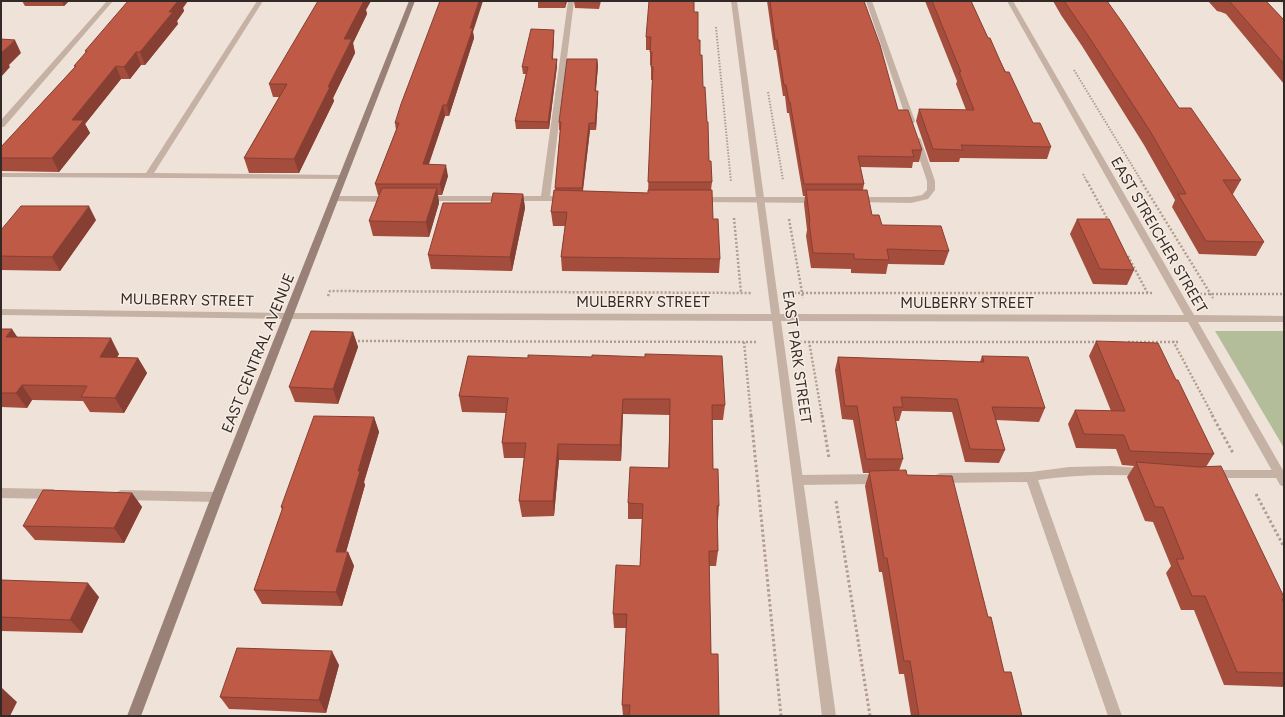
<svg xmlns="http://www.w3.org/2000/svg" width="1285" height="717" viewBox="0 0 1285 717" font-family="Figtree,sans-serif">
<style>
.green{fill:#b4bd9a}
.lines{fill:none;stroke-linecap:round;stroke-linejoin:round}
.path-far2{stroke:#b29c90;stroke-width:2;stroke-dasharray:1.5 1.5;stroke-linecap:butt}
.path-far1{stroke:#b29c90;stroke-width:2.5;stroke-dasharray:2 2;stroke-linecap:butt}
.path{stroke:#b29c90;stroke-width:3;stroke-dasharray:2.5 2.5;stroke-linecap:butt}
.lane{fill:#c6b2a5;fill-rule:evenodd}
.street{fill:#c6b2a5;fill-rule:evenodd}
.secondary{fill:#9a8177;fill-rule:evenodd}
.wall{fill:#a44d3d}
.shaded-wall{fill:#863f32}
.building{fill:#bf5a47;stroke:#863f32}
.labels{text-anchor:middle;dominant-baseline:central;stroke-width:3;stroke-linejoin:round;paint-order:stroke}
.street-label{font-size:15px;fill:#332926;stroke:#f8ede4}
</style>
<rect width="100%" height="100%" fill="#efe3d9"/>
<path class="green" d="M1215,331H1284V448Z"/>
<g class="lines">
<g class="path-far2">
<path d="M1281,1L1284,4"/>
<path d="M716,27L731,182"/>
<path d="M1074,70L1142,182"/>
<path d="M768,92L783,180"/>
<path d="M1083,174L1087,182"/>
</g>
<g class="path-far1">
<path d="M1087,181L1109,222"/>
<path d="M1141,181L1213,298"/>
<path d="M734,218L741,293"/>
<path d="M789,219L803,298"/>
<path d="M1128,256L1148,294"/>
<path d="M794,293H1153"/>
<path d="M1200,294H1284"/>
<path d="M328,296L330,291L751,293"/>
<path d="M354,341L757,342"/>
<path d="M809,341L822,416"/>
<path d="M1173,341L1213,416"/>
<path d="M744,342L751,416"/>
<path d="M800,342H1097"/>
<path d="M1128,342H1179"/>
</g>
<g class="path">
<path d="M751,415L781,716"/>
<path d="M822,415L829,458"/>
<path d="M1212,415L1233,453"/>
<path d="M1256,494L1284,547"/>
<path d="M836,501L870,716"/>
</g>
<g class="lane">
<path d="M257,1H263L154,173L343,175H346V179L1,177V173H146Z"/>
<path d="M568,1H574L550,196L569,197L570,199L569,201H423L422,199L423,197L426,196H541Z"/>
<path d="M866,1H872L915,121L914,123H908L907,121Z"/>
<path d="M914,138H920L921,140L935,181V190L928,199L911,203L853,202L852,200L856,197H911L922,195L927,190V181L913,140Z"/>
<path d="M334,196H390L394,199L390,202L331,201L330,199L331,197Z"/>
<path d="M698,197H816L820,200L816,203L695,202L694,200Z"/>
<path d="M1112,466L1143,468L1147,469L1149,472L1147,475L1143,476C1107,474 1073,475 1038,480L1122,716H1108L1027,482L940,483L936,481L934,478L936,475L940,473L1031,472L1069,467Z"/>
<path d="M1211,470H1279L1283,471L1284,475L1279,478H1211L1207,477L1205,474L1207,471Z"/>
<path d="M880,474L884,476L886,479L884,482L880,484L798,485L794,483L792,480L794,477L798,475Z"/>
<path d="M1,488L53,489L57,491L59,494L57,497L53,499L1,498Z"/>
<path d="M121,490L217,492L221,494L223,497L221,500L217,502L121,500L117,498L115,495L117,492Z"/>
</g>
<g class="street">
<path d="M107,1H113L4,127H1V120Z"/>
<path d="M731,1H737L780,314L1184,315L1007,1H1013L1194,315L1284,316V322H1198L1284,472V487L1280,485L1188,322L781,321L836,716H822L772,321L289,319L1,315V309L289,313L771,314Z"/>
</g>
<path class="secondary" d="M409,1H415L223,497L141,716H127L211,497Z"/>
</g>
<g class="wall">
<path d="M22,1H69L64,6H25Z"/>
<path d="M538,1H567L565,8H538Z"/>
<path d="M574,1H601L599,9L575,8Z"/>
<path d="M767,1H864L898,110L922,150L919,162H913L912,168L860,167L864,184L863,190L872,215L882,225L949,251L944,265L888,264L886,274L851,273V269L811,268L806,236L807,230L804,204L805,196H803L789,113H787L785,96H783L776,50H774Z"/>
<path d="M925,1H971L988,38L1033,123L1051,147L1047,159L960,158L959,162H930L916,121L919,109L966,110L956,84L957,81Z"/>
<path d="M1053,1H1107L1179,108L1241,180L1233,194H1232L1264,242L1256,256L1199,254L1172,207L1175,200L1144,145L1082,46L1061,15Z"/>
<path d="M1208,1H1266L1284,20V84L1226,14L1221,12L1217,11Z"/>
<path d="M183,8L184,11L177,21L178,24L145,65H141L130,79H121L85,124L90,133L59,172L1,171V147L75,67L74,66L86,53L85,51Z"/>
<path d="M366,10L367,14L353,43L355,53L333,98L334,101L299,173H249L244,158L279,97H273L269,84Z"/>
<path d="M694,12L698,40L707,122L709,161L712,182L711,190L713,219L720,259L719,273L562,271L561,257L565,226H553L551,212L555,190L560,130H559V122L597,59L598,66L596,91H598V98L596,130H590L583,191L648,193L652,80H651V65H650V50H646V37Z"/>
<path d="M554,30V37L553,59H557V66L549,129H516L515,121L526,74H523L522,67Z"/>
<path d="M473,32L474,38L449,116H445L429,164L448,176L442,195H438L439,203L429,237L373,236L369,221L379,195H378L375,184L396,130L395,123Z"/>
<path d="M523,194L525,208L512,271L431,269L428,255L491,203Z"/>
<path d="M1077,219L1134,270L1127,285L1093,284L1070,234Z"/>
<path d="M96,220L60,271L1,270V230Z"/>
<path d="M1,329L17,337L119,354L117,357L138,358L147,373L124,413L90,412L83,401L32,400L27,408L1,407Z"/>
<path d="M353,332L358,347L338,404L295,402L289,387Z"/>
<path d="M1096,341L1176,380L1214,454L1206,467L1284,597V600L1283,601L1284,603V687L1224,685L1194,610H1181L1166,573L1171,566L1153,522L1145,521L1127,477L1134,466L1122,465L1116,449L1076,448L1068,424L1075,410L1111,411L1089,356Z"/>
<path d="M468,356L725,405L723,420H712L713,469L719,506L718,521H717L718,551L716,566H709L711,654L719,716H623L622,705L626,628H614L613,614L640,566L642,519H628V503L668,468L670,415L623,414L621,461L559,460L554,516L522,517L519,501L524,458H504L502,443L506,413L462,412L459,396Z"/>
<path d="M982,356L1045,408L1039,422L996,420L1005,450L999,463L965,462L952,412L902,411L899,421H896L903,459L899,471L907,475L988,617L1004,672L1022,716H911L904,674H899L882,572H879L865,486L869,473H863L853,420L842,419L835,370L838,357L980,362Z"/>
<path d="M374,417L379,432L364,482L365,485L346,552H348L354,566L342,606L262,604L254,590L282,510L281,507Z"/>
<path d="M132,493L142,507L124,543L35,540L23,526Z"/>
<path d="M1,580L99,597L82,633L1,631Z"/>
<path d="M339,665L326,713L229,709L220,697Z"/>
</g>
<g class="shaded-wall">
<path d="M62,1H69L64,6Z"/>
<path d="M176,1H188L183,8L184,11L177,21L178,24L145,65L140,52Z"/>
<path d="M362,1H371L366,10L367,14L353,43L355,53L333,98L334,101L299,173L294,159L328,87L344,39Z"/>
<path d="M479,1H483L473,32L474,38L449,116L447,105L470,28Z"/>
<path d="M565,1H567L565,8Z"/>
<path d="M554,30V37L552,66V59Z"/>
<path d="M15,40L21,53L9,65L10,67L1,77V53Z"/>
<path d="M136,52L141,65L130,79L124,67Z"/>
<path d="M557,59V66L549,129L548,122Z"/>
<path d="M597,59L598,66L595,98V91Z"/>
<path d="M116,66L121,79L85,124L90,133L59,172L52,158L72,120Z"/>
<path d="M598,91V98L596,130L595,123Z"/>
<path d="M443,105L445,116L425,175L423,164Z"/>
<path d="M589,123L590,130L582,196V188Z"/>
<path d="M446,165L448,176L442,195L440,184Z"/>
<path d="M437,188L439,203L429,237L426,222Z"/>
<path d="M523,194L525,208L512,271L510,257Z"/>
<path d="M89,206L96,220L60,271L52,257Z"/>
<path d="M12,329L22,344L6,337Z"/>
<path d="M353,332L358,347L338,404L333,389Z"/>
<path d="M111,338L119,354L109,372L100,357Z"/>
<path d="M138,358L147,373L124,413L115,398Z"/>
<path d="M22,385L32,400L27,408L16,393Z"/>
<path d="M623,399V414L621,461L620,445Z"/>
<path d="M374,417L379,432L364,482L365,485L342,566L336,552L358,471Z"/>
<path d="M558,444L559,460L554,516L553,501Z"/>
<path d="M132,493L142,507L124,543L114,528Z"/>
<path d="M348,552L354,566L342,606L336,592Z"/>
<path d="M88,583L99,597L82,633L70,620Z"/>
<path d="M332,651L339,665L326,713L319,700Z"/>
<path d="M3,689L17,702L10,716H1V694Z"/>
</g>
<g class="building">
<path d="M128,1H178L169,12H173L140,52H136L124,67L116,66L72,120H84L52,158H1V147L76,66H74L87,51H85Z"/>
<path d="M318,1H364L344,39H352L328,87H330L294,159L244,158L287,84H269Z"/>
<path d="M440,1H479L470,28H473L447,105H443L423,164L446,165L440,184H375L399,123H395L401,104Z"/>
<path d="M574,1H599V2Z"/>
<path d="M649,1H694V12H698V40H700V55H702L703,87H705L707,122H708L709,161H711L712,182H648L653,67H651L652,52H650L651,37H646Z"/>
<path d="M770,1H864L880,45L898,110H908L922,150H912L914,157L858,156L864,184H804L790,102H789L786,85H784L777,40H775Z"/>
<path d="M932,1H971L988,38H990L1005,72H1009L1033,123H1040L1051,147L961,145L963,150L933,149L919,109L974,110L959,72H961Z"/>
<path d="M1064,1H1107L1122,22L1179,108H1191L1241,180H1223L1264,242L1206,241L1178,194H1186L1150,131L1087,34Z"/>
<path d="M1228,1H1266L1284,20V64L1231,3Z"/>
<path d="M531,29L554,30L552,59H557L548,122L515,121L528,67H522Z"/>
<path d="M1,39L15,40L1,53Z"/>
<path d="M567,59H597L595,91H598L595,123H589L582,188H555L561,122H559Z"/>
<path d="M382,188H437L426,222L369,221Z"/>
<path d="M554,190L648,193V190H712L713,219H718L720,259L561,257L567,212H551Z"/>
<path d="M806,190H867L872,215H879L882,225L941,226L949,251L887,249L889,260L854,259V254L813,253L809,222H810Z"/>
<path d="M493,193L523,194L510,257L428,255L443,203H491Z"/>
<path d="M21,206H89L52,257L1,256V230Z"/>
<path d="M1077,219H1109L1134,270L1100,269Z"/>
<path d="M1,329H12L6,337L111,338L100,357L138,358L115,398L81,397L87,386L22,385L16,393H1Z"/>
<path d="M311,331L353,332L333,389L289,387Z"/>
<path d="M1096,341L1158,343L1176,380H1178L1214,454L1130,451L1124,435L1084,434L1075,410L1125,411Z"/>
<path d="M645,354L722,356L725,405H712L713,469H718L719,506H717L718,551H709L711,654H718L719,716H629L630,705H622L627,614H613L616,565L640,566L643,504L628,503L630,467L669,468L670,399H623L620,445L558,444L553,501H519L526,443H502L508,398L459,396L468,356L528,358V355L592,357V355L645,357Z"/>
<path d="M982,356L1028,357L1045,408L992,407L1005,450L970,449L957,399L901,397L903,407H893L903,459H866L857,406H845L838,357L984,362Z"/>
<path d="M314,416L374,417L358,471H360L336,552H348L336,592L254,590L283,507H281Z"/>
<path d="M1136,462L1199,467L1221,466L1284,597V599H1282L1284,603V673L1237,672L1205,596H1192L1176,559H1184L1163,507H1155Z"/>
<path d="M906,470L907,475L952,476L988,617H991L1004,672H1011L1022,716H919L910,661H904L887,558H884L869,471Z"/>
<path d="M43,490L132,493L114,528L23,526Z"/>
<path d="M1,580L88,583L70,620L1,617Z"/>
<path d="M237,648L332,651L319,700L220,697Z"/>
<path d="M1,689H3L1,694Z"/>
</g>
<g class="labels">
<g class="street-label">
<text transform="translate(1159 235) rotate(60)">EAST STREICHER STREET</text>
<text transform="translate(187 300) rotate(1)">MULBERRY STREET</text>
<text x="643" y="302">MULBERRY STREET</text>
<text x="967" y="303">MULBERRY STREET</text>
<text transform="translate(258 353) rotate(-68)">EAST CENTRAL AVENUE</text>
<text transform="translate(797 357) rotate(82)">EAST PARK STREET</text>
</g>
</g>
<rect width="1285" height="717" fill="none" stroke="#332926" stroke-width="4"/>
</svg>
